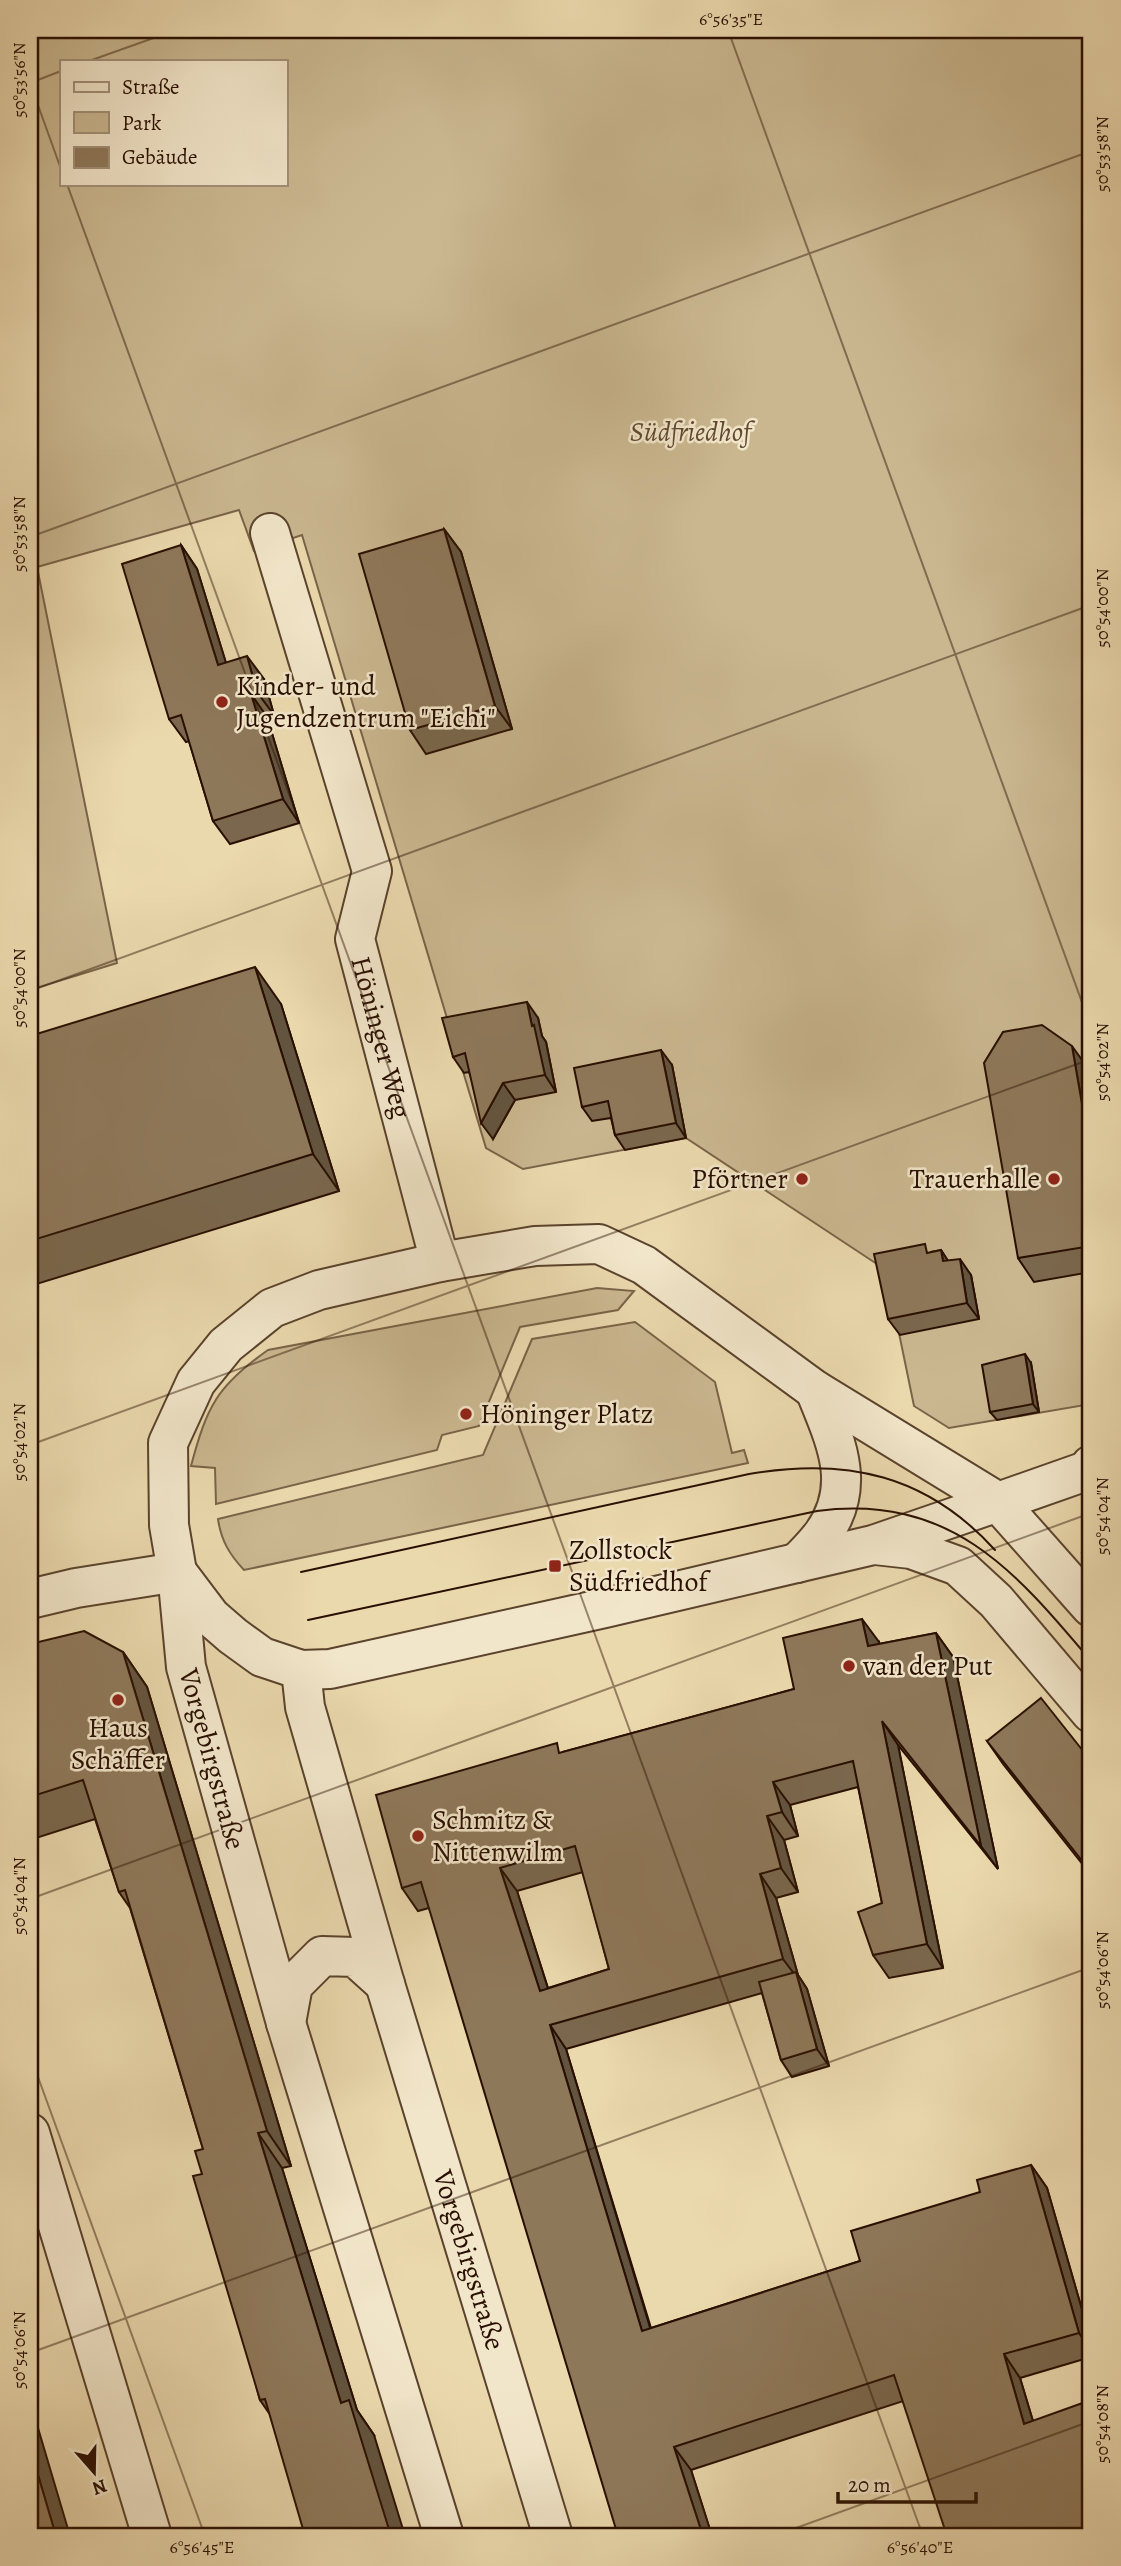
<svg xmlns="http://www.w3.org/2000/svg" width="1121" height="2566" viewBox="0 0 1121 2566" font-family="Alegreya,serif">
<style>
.green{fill:#cab790;stroke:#7a6348;stroke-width:2;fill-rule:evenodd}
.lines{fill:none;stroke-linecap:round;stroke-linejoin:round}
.minor-casing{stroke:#5a422c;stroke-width:42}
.tertiary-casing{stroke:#5a422c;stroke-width:42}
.minor{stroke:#f2e6ca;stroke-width:38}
.tertiary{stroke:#f2e6ca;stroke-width:38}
.tram{stroke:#290f00;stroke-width:2}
.wall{fill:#7a674d;stroke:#290f00;stroke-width:2;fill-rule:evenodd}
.shaded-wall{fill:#63543f;stroke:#290f00;stroke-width:2}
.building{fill:#8e785a;stroke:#290f00;stroke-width:2;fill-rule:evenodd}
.ticks{fill:none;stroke:#290f00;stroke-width:2;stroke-opacity:0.45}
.poi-dot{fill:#8f2418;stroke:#f2e6ca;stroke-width:2.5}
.labels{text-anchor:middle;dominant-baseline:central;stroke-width:5;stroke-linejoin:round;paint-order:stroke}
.park-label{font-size:28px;font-style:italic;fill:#614a32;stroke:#f2e6ca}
.poi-label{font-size:28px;fill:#290f00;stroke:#f2e6ca;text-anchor:start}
.street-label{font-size:28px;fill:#290f00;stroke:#f2e6ca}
.neatline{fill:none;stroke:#290f00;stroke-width:2.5}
.ticks-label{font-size:18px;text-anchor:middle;fill:#290f00}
</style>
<rect width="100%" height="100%" fill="#ebd9ae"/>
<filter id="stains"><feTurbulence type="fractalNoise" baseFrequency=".00286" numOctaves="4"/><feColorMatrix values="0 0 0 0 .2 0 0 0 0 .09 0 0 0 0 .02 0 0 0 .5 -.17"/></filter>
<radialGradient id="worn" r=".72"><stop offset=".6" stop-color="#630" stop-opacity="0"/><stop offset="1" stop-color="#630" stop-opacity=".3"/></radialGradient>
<g class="green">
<path d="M30,30H1091V1404L949,1428L914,1406L886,1270L686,1138L523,1169L486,1148L302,535L254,551L239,510L37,567L117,963L30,990ZM61,61H285V184H61Z"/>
<path d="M597,1288L634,1291L618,1310L520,1327L479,1426L442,1435L437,1450L216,1504L215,1468L191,1466C207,1406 217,1386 268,1350Z"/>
<path d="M635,1322L715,1382L732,1453L744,1450L748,1463L244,1570C229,1554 221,1540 218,1519L483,1455L532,1339Z"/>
</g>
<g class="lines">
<defs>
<g id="minor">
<path id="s1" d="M270,533L372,871L355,939L440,1262"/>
<path d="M998,1502L1089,1470L1091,1465"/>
<path d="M30,2133L152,2536"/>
</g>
<g id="tertiary">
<path d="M875,1545L911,1549L958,1566L996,1601L1091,1713"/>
<path d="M797,1563C806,1554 815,1545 823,1534C858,1485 835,1440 815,1390"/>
<path d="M177,1572L211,1617L233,1636L262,1657L301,1670L330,1669L605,1608L873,1545L998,1502"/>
<path d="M30,1599L76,1588L177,1572"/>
<path id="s2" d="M301,1670L305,1707L385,1984L553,2536"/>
<path d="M286,2023L293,1985L322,1956L355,1957L385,1984"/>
<path d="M444,2536L286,2023L186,1667L177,1572L169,1525L168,1443L196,1382L226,1345L272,1308L319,1290L440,1262L535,1246L599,1244L644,1265L815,1390L998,1502L1091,1607"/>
</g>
</defs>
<use href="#minor" class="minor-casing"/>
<use href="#tertiary" class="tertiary-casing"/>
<use href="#minor" class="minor"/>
<use href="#tertiary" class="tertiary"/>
<g class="tram">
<path d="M301,1572L749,1474C847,1457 927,1475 995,1550"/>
<path d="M308,1620L817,1511C949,1494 1013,1568 1091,1661"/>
</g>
</g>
<g class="wall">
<path d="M444,529L461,552L512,729L426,754L410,730Z"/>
<path d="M181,545L197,569L226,663L264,679L274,715L267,717L299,823L230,844L213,821L189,741L186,742L169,719Z"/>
<path d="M281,1004L339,1191L30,1286V1036Z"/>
<path d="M538,1018L542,1036L546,1042L556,1092L515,1100L493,1139L469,1072L464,1073L453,1057Z"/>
<path d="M672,1065L686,1138L625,1150L615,1135L611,1118L592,1121L582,1107Z"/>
<path d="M1089,1070L1091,1085V1272L1034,1282L1018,1258Z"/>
<path d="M941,1250L948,1261L971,1275L979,1319L900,1335L888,1319L931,1252Z"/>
<path d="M1031,1363L1039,1412L997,1420L990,1412Z"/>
<path d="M936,1633L953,1657L998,1869L898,1745L943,1968L889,1978L873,1955L882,1903L858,1787L790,1805L798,1836L784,1840L798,1892L776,1898L798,1975L807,1989L829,2066L792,2077L781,2060L762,1993L566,2049L651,2328L860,2261L980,2192L1031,2165L1047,2188L1091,2341V2357L1020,2378L1033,2421L1091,2536L903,2401L691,2470L712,2536L429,1908L418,1911L402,1888L563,1752L794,1689L879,1642V1644ZM583,1872L609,1969L548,1988L517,1891Z"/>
<path d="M30,1644L123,1652L147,1687L291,2166L282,2168L357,2410L374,2435L269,2413L260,2400L202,2174L203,2149L130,1908L119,1892L95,1819L30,1840Z"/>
<path d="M987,1741L1091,1761V1875L1003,1764Z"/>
</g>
<g class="shaded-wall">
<path d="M444,529L461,552L512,729L495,706Z"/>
<path d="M181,545L197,569L234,689L218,665Z"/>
<path d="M247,656L264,679L274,715L257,692Z"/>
<path d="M251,694L267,717L299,823L283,799Z"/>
<path d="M255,967L281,1004L339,1191L313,1154Z"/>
<path d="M527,1002L538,1018L542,1036L546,1042L556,1092L545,1075L532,1026Z"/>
<path d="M1072,1046L1089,1070L1091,1085V1156Z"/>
<path d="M661,1050L672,1065L686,1138L676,1123Z"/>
<path d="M503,1083L515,1100L493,1139L481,1123Z"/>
<path d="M941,1250L952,1267L943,1261Z"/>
<path d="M960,1259L971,1275L979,1319L967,1303Z"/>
<path d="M1025,1354L1031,1363L1039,1412L1033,1404Z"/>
<path d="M862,1619L879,1642L884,1669L868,1646Z"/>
<path d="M936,1633L953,1657L998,1869L981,1846Z"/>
<path d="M123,1652L147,1687L291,2166L267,2131Z"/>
<path d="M882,1721L898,1745L943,1968L927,1944Z"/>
<path d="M773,1782L790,1805L798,1836L782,1812Z"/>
<path d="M767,1816L784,1840L798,1892L781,1868Z"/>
<path d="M500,1868L517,1891L556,2014L540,1991Z"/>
<path d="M760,1874L776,1898L798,1975L807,1989L829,2066L817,2049L798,1979L783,1959Z"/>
<path d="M550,2025L566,2049L658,2354L642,2331Z"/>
<path d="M258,2133L282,2168L357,2410L374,2435L405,2536H391L341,2403Z"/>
<path d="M1031,2165L1047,2188L1091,2341V2350L1079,2333Z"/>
<path d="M1004,2354L1020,2378L1041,2448L1024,2424Z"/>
<path d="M30,2401L70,2536H56L30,2448Z"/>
<path d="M674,2447L691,2470L712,2536H703Z"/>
</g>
<g class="building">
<path d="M444,529L495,706L410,730L359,554Z"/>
<path d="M181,545L218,665L247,656L257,692L251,694L283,799L213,821L181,715L169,719L122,564Z"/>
<path d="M255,967L313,1154L30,1241V1036Z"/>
<path d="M527,1002L532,1026L534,1025L545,1075L503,1083L481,1123L465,1053L453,1057L442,1018Z"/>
<path d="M1042,1025L1072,1046L1091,1156V1246L1018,1258L984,1063L1003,1032Z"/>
<path d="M661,1050L676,1123L615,1135L608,1101L582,1107L574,1068Z"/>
<path d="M925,1244L927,1253L941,1250L943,1261L960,1259L967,1303L888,1319L874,1254Z"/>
<path d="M1025,1354L1033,1404L990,1412L982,1365Z"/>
<path d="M1091,1546V1564L1082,1553Z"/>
<path d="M862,1619L868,1646L936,1633L981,1846L882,1721L927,1944L873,1955L858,1912L882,1903L853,1761L773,1782L782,1812L767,1816L781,1868L760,1874L783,1959L550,2025L642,2331L860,2261L851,2231L980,2192L977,2180L1031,2165L1079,2333L1004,2354L1024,2424L1091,2400V2536H947L894,2375L674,2447L703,2536H618L421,1882L402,1888L376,1795L557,1743L559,1753L794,1689L783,1638ZM575,1846L609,1969L540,1991L500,1868Z"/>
<path d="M84,1631L123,1652L267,2131L258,2133L341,2403L349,2400L391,2536H305L265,2399L260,2400L193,2176L202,2174L195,2151L203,2149L125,1890L119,1892L83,1780L30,1797V1644Z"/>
<path d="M1041,1698L1091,1761V1872L987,1741Z"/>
<path d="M796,1972L817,2049L781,2060L759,1982Z"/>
<path d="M30,2448L56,2536H30Z"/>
</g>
<path class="ticks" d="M728,30L1091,1027M89,61L176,30M30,83L61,169M30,83L61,71M67,184L923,2536M30,537L1091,151M30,991L1091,605M30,1445L1091,1059M30,1899L1091,1513M30,2055L205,2536M30,2353L1091,1967M774,2536L1091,2421"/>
<g class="poi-dot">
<circle cx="222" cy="702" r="7"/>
<circle cx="802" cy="1179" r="7"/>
<circle cx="1054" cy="1179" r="7"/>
<circle cx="466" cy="1414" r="7"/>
<rect x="548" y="1559" width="14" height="14" rx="3.5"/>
<circle cx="849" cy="1666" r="7"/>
<circle cx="118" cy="1700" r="7"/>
<circle cx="418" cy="1836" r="7"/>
</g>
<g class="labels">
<g class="park-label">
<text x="690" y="432">Südfriedhof</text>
</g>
<g class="poi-label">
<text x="236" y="686">Kinder- und<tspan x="236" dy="32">Jugendzentrum "Eichi"</tspan></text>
<text x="788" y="1179" text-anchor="end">Pförtner</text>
<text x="1040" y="1179" text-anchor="end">Trauerhalle</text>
<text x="480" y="1414">Höninger Platz</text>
<text x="569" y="1550">Zollstock<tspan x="569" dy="32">Südfriedhof</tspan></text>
<text x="863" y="1666">van der Put</text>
<text x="118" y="1728" text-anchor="middle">Haus<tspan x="118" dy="32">Schäffer</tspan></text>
<text x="432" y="1820">Schmitz &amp;<tspan x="432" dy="32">Nittenwilm</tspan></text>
</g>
<g class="street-label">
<text stroke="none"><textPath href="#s1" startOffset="525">Höninger Weg</textPath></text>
<text transform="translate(212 1759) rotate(75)">Vorgebirgstraße</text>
<text stroke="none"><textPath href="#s2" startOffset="614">Vorgebirgstraße</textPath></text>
</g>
</g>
<rect width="1121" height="2566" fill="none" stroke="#ebd9ae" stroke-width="77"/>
<rect x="60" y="60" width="228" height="126" fill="#f2e6ca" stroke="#a29079" stroke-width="2"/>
<rect x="74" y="82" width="35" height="10" fill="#f2e6ca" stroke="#a29079" stroke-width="2"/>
<text x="122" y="94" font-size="21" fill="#290f00">Straße</text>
<rect x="74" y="112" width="35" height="21" fill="#cab790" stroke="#a29079" stroke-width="2"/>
<text x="122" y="130" font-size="21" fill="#290f00">Park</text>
<rect x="74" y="147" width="35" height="21" fill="#8e785a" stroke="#a29079" stroke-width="2"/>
<text x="122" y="164" font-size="21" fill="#290f00">Gebäude</text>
<g transform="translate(94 2472) rotate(160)" stroke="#f2e6ca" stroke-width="5" paint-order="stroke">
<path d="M0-5L12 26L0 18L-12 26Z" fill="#290f00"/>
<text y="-10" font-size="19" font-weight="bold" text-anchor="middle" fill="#290f00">N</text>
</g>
<path d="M838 2492v10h138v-10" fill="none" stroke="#290f00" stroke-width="3.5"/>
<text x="848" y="2492" font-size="21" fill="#290f00" stroke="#f2e6ca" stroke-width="5" paint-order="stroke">20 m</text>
<rect x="38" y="38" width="1044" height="2490" class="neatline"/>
<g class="ticks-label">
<text x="731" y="25">6°56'35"E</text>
<text transform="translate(19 80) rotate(-90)" y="6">50°53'56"N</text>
<text transform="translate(1102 154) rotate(-90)" y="6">50°53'58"N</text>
<text transform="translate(19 534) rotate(-90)" y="6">50°53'58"N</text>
<text transform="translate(1102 608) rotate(-90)" y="6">50°54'00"N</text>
<text transform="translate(19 988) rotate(-90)" y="6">50°54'00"N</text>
<text transform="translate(1102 1062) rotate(-90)" y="6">50°54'02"N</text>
<text transform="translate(19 1442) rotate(-90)" y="6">50°54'02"N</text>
<text transform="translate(1102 1516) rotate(-90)" y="6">50°54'04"N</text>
<text transform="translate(19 1896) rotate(-90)" y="6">50°54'04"N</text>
<text transform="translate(1102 1970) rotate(-90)" y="6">50°54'06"N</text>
<text transform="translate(19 2350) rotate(-90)" y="6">50°54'06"N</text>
<text transform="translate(1102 2424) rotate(-90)" y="6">50°54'08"N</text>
<text x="202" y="2553">6°56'45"E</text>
<text x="920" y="2553">6°56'40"E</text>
</g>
<rect width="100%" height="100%" filter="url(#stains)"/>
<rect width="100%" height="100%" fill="url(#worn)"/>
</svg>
